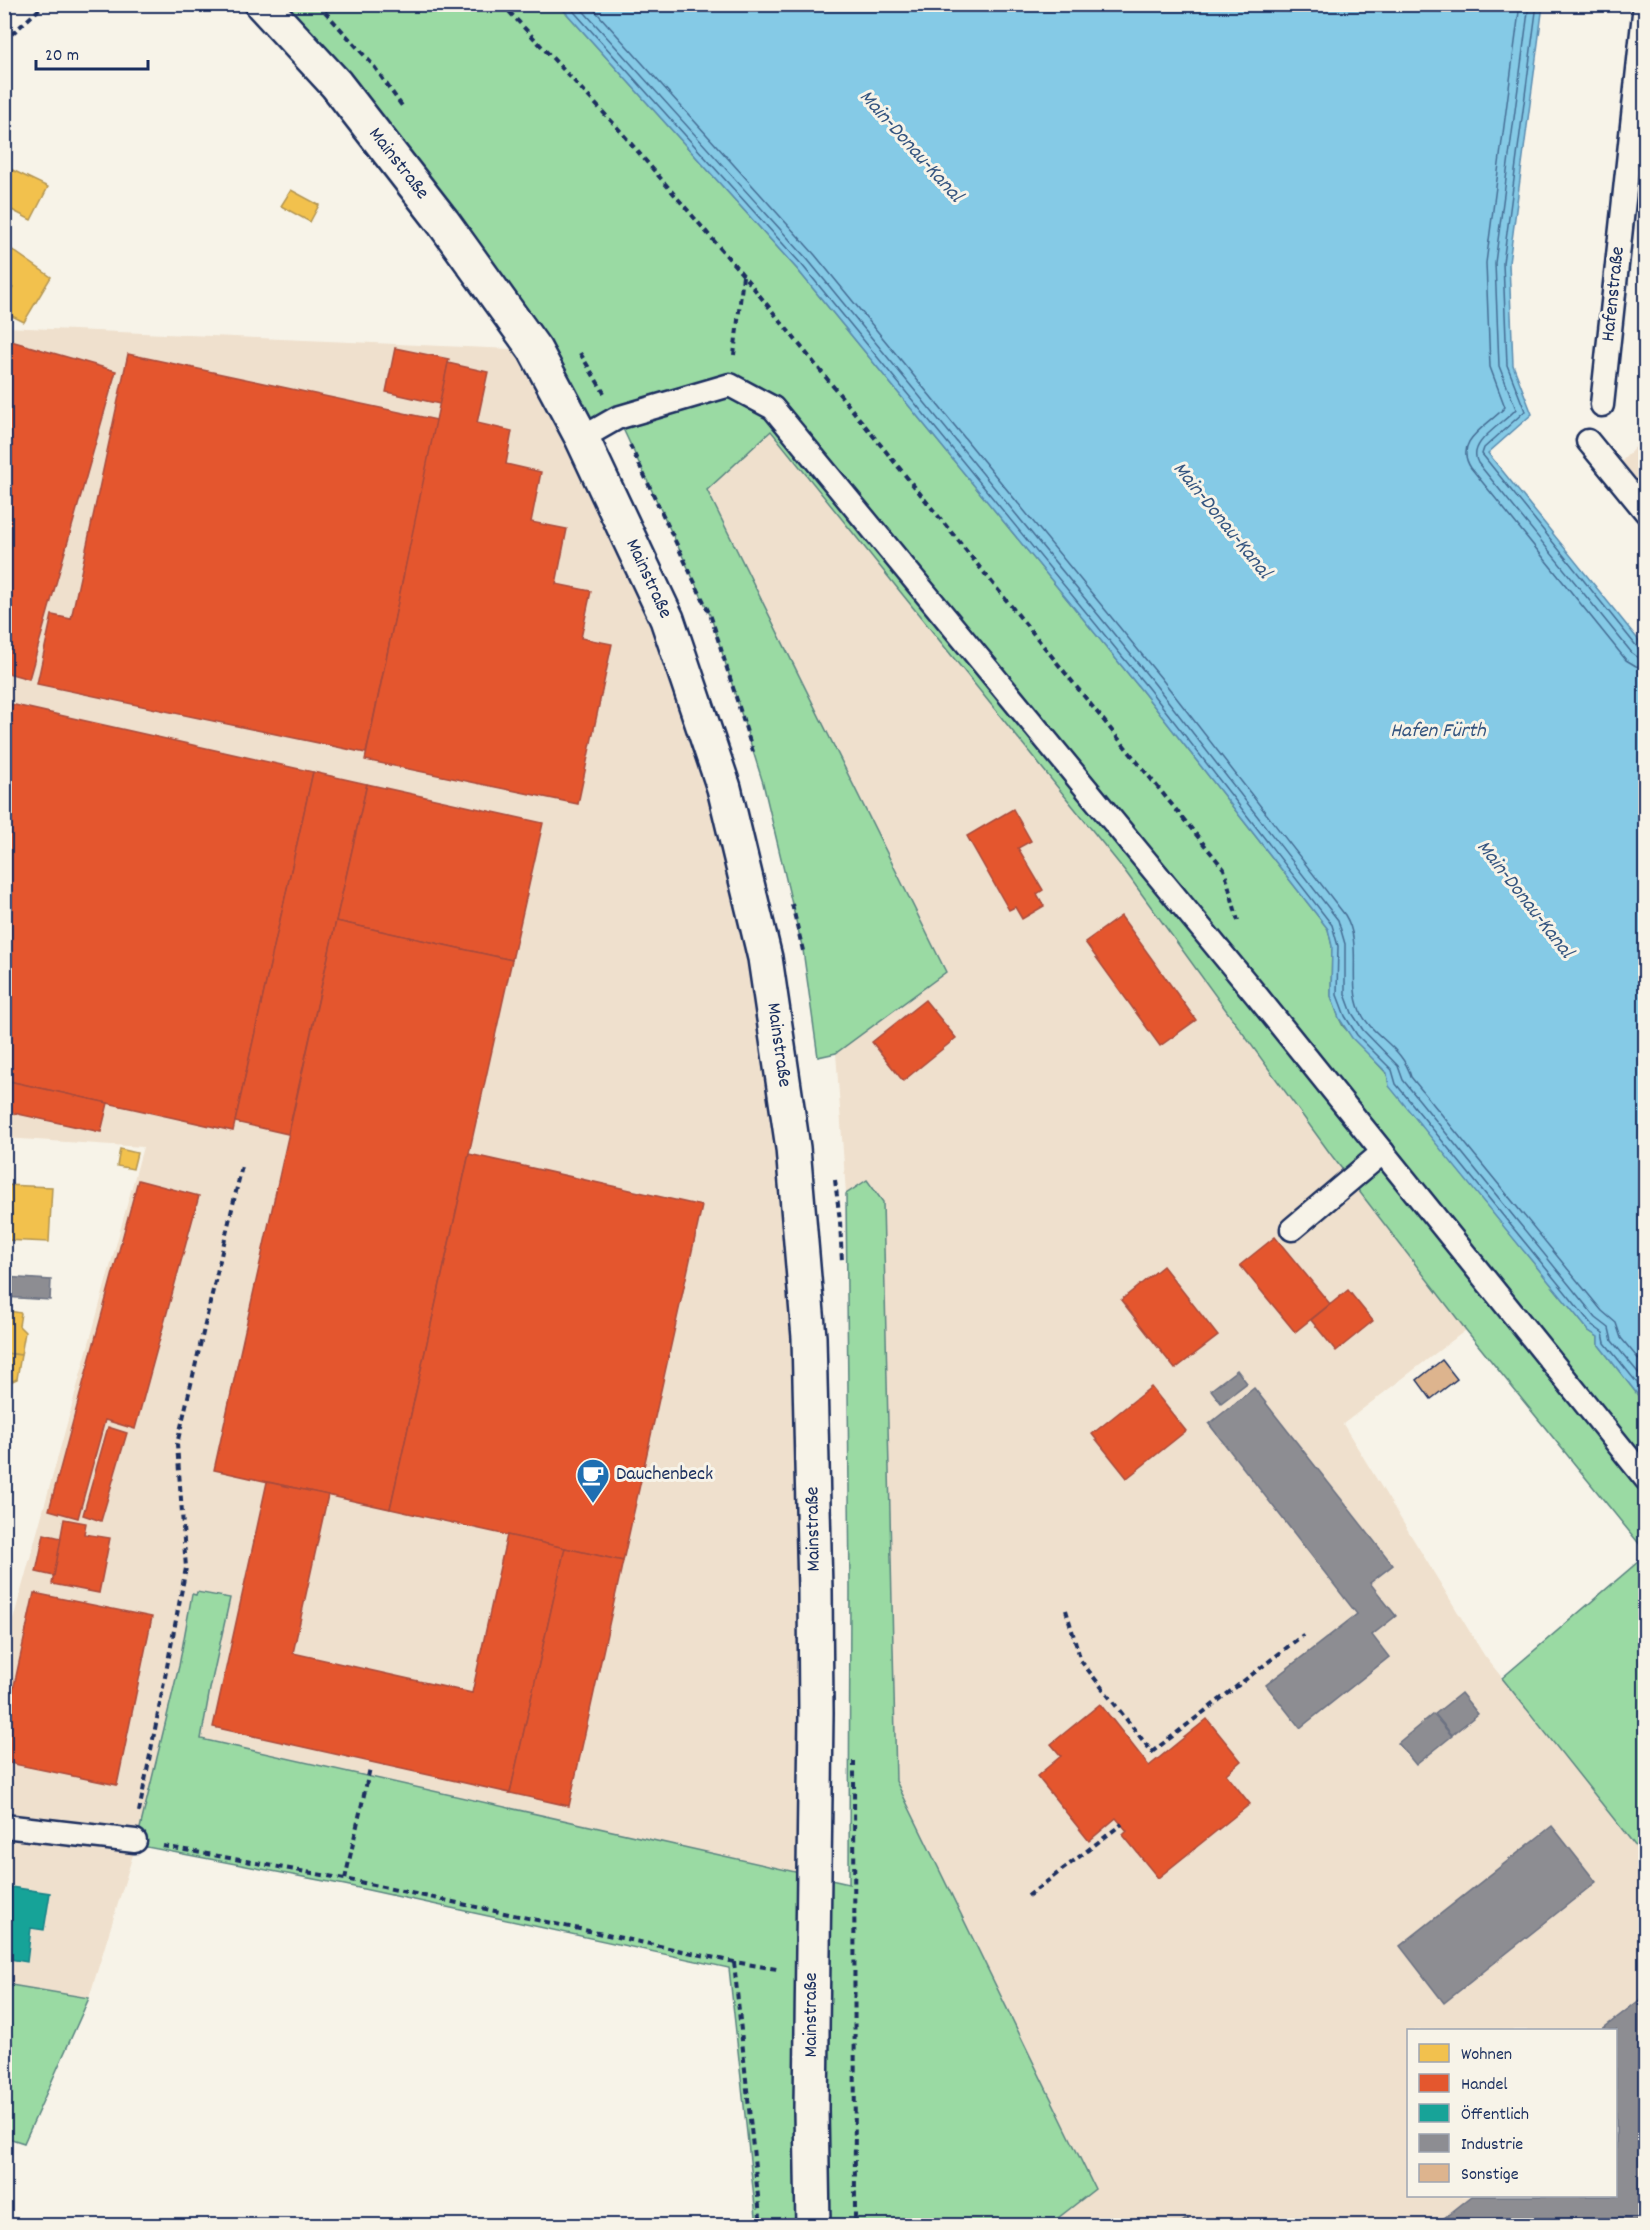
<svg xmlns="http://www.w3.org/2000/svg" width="1650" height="2230" viewBox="0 0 1650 2230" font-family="Dekko,sans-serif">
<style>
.built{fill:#efe0cd;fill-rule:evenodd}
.green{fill:#9adaa3;stroke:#5a8480;stroke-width:1.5}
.water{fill:#85cae6;stroke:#5b8cb0;stroke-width:1.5}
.homes{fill:#f2c14e;stroke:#b29553;stroke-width:1.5}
.shops{fill:#e4572e;stroke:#a84b3c;stroke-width:1.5}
.public{fill:#17a398;stroke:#188087;stroke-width:1.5}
.industry{fill:#8d8d92;stroke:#6b7182;stroke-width:1.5}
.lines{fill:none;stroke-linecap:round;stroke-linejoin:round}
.shore{stroke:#456d94;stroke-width:1.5}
.building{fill:#ddb48e;stroke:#1b2f5e;stroke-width:1.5}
.service-casing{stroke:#1b2f5e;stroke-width:27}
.secondary-casing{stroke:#1b2f5e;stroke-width:38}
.path{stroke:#1b2f5e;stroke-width:4;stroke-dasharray:6 4.5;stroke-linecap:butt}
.service{stroke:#f7f3e8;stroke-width:22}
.secondary{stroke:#f7f3e8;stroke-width:33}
.labels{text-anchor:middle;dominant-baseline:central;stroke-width:6;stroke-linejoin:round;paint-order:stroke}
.street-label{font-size:20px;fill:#1b2f5e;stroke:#f7f3e8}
.poi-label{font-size:20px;fill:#1b2f5e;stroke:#f7f3e8;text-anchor:start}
.water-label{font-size:21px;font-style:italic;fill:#365680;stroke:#f7f3e8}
</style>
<rect width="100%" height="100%" fill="#f7f3e8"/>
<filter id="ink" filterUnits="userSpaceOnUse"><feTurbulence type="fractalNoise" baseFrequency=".0167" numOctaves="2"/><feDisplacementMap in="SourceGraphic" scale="12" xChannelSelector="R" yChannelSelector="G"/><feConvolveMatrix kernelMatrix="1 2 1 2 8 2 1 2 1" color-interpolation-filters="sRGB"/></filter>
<g filter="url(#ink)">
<g class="built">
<path d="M5,327L535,350L724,788L793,1148L812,1971L345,1879L136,1845L89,1998L5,1984V1649L143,1147L5,1138Z"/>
<path d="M1645,413V491L1622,461L1643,439Z"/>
<path d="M771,431L1125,871L1332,1156L1466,1330L1343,1424L1484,1655L1645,1858V2225H1049L1095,2189L896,1781L883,1202L867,1181L846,1194L836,1053L946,972L707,490ZM1408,2030H1616V2196H1408Z"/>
</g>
<g class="green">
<path d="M262,5H559L797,269L1143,692L1328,929L1332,946L1331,996L1339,1018L1343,1026L1387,1074L1390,1086L1589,1331L1598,1337V1344L1645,1404V1551L1466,1330L1332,1156L1125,871L771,431L707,490L946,972L836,1053L818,1057L803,950L763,783L711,617L618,418L582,438Z"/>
<path d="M867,1180L883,1202L896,1781L1095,2189L1049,2225H757L729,1968L345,1885L136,1845L179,1666L192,1594L196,1595L197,1592L230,1598L210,1689L201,1739L849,1884L850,1588L846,1194Z"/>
<path d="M1645,1556V1858L1502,1678Z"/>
<path d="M5,1984L89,1998L24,2143L5,2137Z"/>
</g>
<path class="water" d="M559,5H1543L1509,263L1513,365L1532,414L1488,453L1645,648V1404L1598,1344V1337L1589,1331L1389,1086L1387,1073L1352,1038L1339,1018L1331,996L1332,946L1328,929L1143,692L797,269Z"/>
<g class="homes">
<path d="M4,166L48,187L31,220L4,206Z"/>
<path d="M291,190L319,205L310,222L281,206Z"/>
<path d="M4,244L51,277L24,322L4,312V300L13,288L4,282Z"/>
<path d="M4,283L11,289L4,299Z"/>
<path d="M120,1149L137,1153L133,1169L117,1166Z"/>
<path d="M4,1185L52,1187L49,1242L4,1240Z"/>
<path d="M4,1310L21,1313L19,1326L25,1332L21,1355L4,1353Z"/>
<path d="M4,1353L21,1355L17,1379L10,1382L8,1394H4Z"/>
</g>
<g class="shops">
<path d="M4,339L116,371L29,679L4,672Z"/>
<path d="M395,348L449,359L440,404L386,392Z"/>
<path d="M128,354L437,420L366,753L37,684L52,615L71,619Z"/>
<path d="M448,363L488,372L477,423L512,431L506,464L541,472L531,522L567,529L556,584L591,591L581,638L612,644L578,804L365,760Z"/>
<path d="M6,703L313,772L233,1131L4,1080Z"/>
<path d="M313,772L367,784L288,1134L235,1122Z"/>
<path d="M367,784L543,823L512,960L336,921Z"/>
<path d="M1013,809L1031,841L1018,848L1043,890L1037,894L1044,906L1022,919L1015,907L1009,910L967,836Z"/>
<path d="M1121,916L1196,1020L1160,1046L1085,942Z"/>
<path d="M336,921L512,960L390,1509L214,1470Z"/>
<path d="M925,1000L956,1038L903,1081L872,1042Z"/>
<path d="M4,1080L108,1103L101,1132L4,1111Z"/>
<path d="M469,1154L702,1206L623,1561L390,1509Z"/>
<path d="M138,1180L199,1196L135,1429L105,1420L78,1518L49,1510Z"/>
<path d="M1275,1237L1330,1304L1295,1332L1240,1265Z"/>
<path d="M1163,1266L1218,1336L1175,1369L1121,1300Z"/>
<path d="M1348,1290L1373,1321L1336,1351L1311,1320Z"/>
<path d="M1151,1387L1186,1431L1127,1478L1092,1434Z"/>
<path d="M108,1427L127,1433L101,1521L83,1515Z"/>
<path d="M267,1482L328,1495L293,1653L472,1693L507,1535L565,1548L510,1793L213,1727Z"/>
<path d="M64,1519L86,1523L84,1534L110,1538L99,1593L52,1584Z"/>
<path d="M44,1534L61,1538L54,1576L36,1572Z"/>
<path d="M565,1548L623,1561L569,1806L510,1793Z"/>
<path d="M34,1593L152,1617L117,1785L4,1762V1732Z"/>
<path d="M1100,1704L1149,1766L1207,1719L1241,1761L1226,1774L1250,1804L1158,1878L1123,1835L1127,1831L1116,1818L1089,1841L1037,1776L1061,1756L1051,1744Z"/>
</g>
<path class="public" d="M4,1886L50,1893L44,1930L31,1928L27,1962L4,1958Z"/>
<g class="industry">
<path d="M4,1277L51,1280L50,1300L4,1297Z"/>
<path d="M1237,1370L1247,1383L1221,1403L1211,1390Z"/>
<path d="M1254,1388L1393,1565L1370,1583L1396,1616L1372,1635L1389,1657L1300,1728L1266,1685L1357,1614L1209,1424Z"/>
<path d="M1461,1693L1478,1714L1452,1735L1435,1714Z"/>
<path d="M1433,1714L1452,1736L1416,1765L1398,1743Z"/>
<path d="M1552,1826L1596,1882L1444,2003L1400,1946Z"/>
<path d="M1646,1995V2226H1434L1472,2196H1616V2030H1601Z"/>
<path d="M1187,2218L1193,2226H1177Z"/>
</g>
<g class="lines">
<g class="shore">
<path d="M567,4L802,265L1148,688L1332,925L1338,946L1337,995L1345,1016L1357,1035L1392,1070L1396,1084L1592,1325L1603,1333L1605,1343L1646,1394"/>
<path d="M577,4L808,260L1154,683L1338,920L1345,944V994L1352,1013L1363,1030L1398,1066L1403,1080L1596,1318L1609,1328L1612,1341L1646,1382"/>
<path d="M589,4L815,255L1161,678L1345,915C1363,944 1347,980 1360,1011C1372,1037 1403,1046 1411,1077L1602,1311L1616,1323L1621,1338L1646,1368"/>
<path d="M1520,4L1486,263L1490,367L1505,407C1490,425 1452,440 1471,468L1626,660L1636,666L1646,668"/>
<path d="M1529,4L1495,263L1499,366L1516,409C1504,424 1466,442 1478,463L1632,653L1639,658L1646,659"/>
<path d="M1537,4L1503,263L1507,365L1525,411L1484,448L1482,454L1638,648L1646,651"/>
</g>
</g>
<path class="building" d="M1442,1360L1457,1379L1431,1399L1417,1380Z"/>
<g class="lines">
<defs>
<g id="service">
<path d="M1602,405L1645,4"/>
<path d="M582,438L617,418L730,385L773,408L1257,996L1646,1479"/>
<path d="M1588,441L1646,512"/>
<path d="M1292,1229L1383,1152"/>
<path d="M4,1826L135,1841"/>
</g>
<path id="secondary" d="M262,4L336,84L443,222L535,350L582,438L667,619L724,788L765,958L793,1148L809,1337L815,1591L816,1713L811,2109L813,2226"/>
</defs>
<use href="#service" class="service-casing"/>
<use href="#secondary" class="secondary-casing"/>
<g class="path">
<path d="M318,4L373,65L402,106"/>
<path d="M502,4L616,126L743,275L1224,869L1238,921"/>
<path d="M4,41L45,4"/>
<path d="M580,353L604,393"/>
<path d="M734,355L743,276"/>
<path d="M630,445L711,617L754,755"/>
<path d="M792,904L804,955"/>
<path d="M835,1180L840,1221L842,1262"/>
<path d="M1066,1610L1081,1661L1152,1752L1303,1635"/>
<path d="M854,1761L855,2226"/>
<path d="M139,1812L186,1568L177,1444L242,1166"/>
<path d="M163,1846L345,1879L734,1962L777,1969"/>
<path d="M345,1879L370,1768"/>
<path d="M1028,1896L1122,1824"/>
<path d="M734,1962L761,2226"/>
</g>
<use href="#service" class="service"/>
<use href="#secondary" class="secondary"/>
</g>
</g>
<defs>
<symbol id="cafe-pin" viewBox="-11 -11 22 30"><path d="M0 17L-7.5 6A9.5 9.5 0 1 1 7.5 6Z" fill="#1f6fb2" stroke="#f7f3e8"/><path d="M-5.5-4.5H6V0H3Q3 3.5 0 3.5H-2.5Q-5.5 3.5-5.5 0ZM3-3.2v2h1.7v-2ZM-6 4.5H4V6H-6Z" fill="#fff"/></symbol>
</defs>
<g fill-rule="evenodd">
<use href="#cafe-pin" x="574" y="1456" width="38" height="52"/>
</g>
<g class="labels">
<g class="street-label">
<text transform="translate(398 164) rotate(52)">Mainstraße</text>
<text transform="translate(1614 294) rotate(-84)">Hafenstraße</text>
<text transform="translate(648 579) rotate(65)">Mainstraße</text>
<text transform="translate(778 1045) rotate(82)">Mainstraße</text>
<text transform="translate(814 1529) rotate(-91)">Mainstraße</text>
<text transform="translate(812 2015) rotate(-90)">Mainstraße</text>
</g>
<g class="poi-label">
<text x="616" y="1475">Dauchenbeck</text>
</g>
<g class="water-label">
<text transform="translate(910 147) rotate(48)">Main-Donau-Kanal</text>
<text transform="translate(1221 521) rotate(51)">Main-Donau-Kanal</text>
<text x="1438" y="732">Hafen Fürth</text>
<text transform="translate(1524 900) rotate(52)">Main-Donau-Kanal</text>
</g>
</g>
<rect width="1650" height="2230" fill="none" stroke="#f7f3e8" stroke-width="24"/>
<rect x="12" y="12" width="1626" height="2206" fill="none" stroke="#1b2f5e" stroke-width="2" filter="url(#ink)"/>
<rect x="1407" y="2029" width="210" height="168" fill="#f7f3e8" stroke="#9fa5b1" stroke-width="1.5"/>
<rect x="1419" y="2044" width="30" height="18" fill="#f2c14e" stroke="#9fa5b1" stroke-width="1.5"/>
<text x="1461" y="2059" font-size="18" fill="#1b2f5e">Wohnen</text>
<rect x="1419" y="2074" width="30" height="18" fill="#e4572e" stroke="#9fa5b1" stroke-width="1.5"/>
<text x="1461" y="2089" font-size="18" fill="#1b2f5e">Handel</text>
<rect x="1419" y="2104" width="30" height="18" fill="#17a398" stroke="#9fa5b1" stroke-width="1.5"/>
<text x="1461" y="2119" font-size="18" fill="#1b2f5e">Öffentlich</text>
<rect x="1419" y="2134" width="30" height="18" fill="#8d8d92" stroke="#9fa5b1" stroke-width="1.5"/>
<text x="1461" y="2149" font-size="18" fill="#1b2f5e">Industrie</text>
<rect x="1419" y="2164" width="30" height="18" fill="#ddb48e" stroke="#9fa5b1" stroke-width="1.5"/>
<text x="1461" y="2179" font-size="18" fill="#1b2f5e">Sonstige</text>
<path d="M36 60v9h112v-9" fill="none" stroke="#1b2f5e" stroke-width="3"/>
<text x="45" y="60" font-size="18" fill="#1b2f5e" stroke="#f7f3e8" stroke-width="4.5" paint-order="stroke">20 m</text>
</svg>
